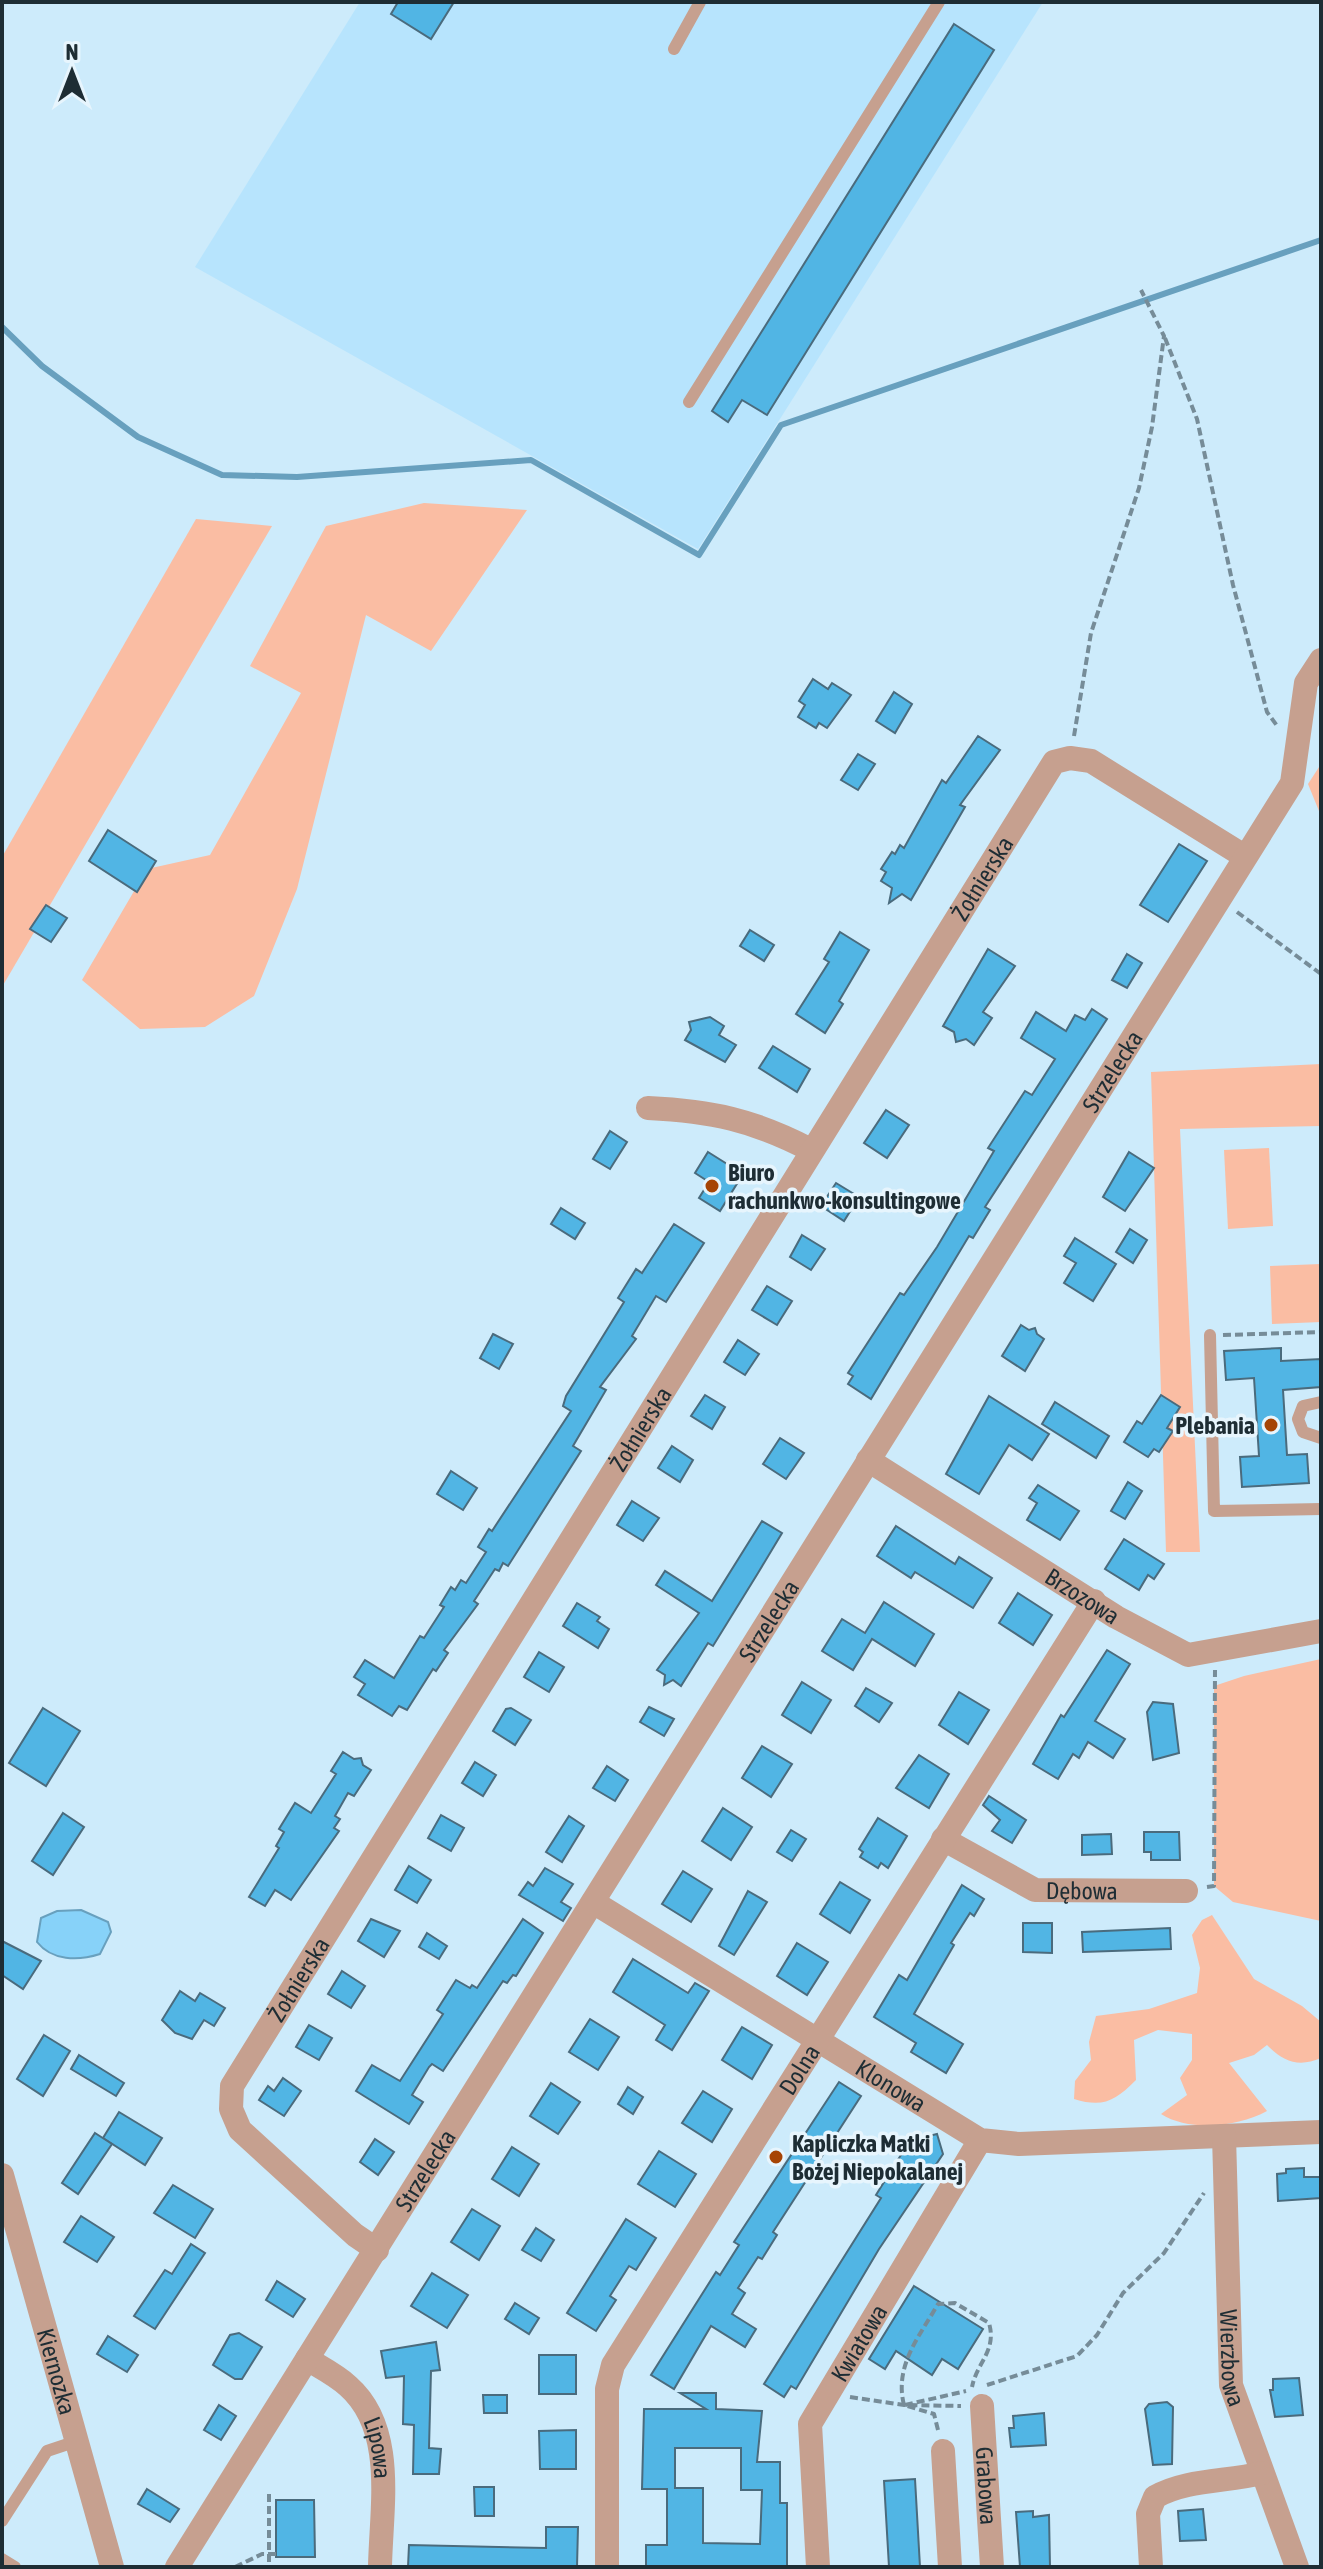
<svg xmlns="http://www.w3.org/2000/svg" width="1323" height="2569" viewBox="0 0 1323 2569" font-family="'Asap Condensed',sans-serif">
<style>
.built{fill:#b7e4fd}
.green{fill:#fabda3}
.water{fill:#87d2f9;stroke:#68a0be;stroke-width:2}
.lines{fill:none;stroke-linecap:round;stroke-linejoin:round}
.stream{stroke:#68a0be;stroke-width:6}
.building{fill:#51b5e4;stroke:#4a6b7d;stroke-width:2;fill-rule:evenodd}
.path{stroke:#768c98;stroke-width:4;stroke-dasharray:8 4;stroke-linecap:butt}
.service{stroke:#c6a08f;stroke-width:12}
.minor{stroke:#c6a08f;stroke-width:24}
.poi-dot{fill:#a64405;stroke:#e7f5fd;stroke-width:3}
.labels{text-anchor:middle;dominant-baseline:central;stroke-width:7;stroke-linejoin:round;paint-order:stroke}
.street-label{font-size:24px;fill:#1e2d34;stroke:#e7f5fd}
.poi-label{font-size:24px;font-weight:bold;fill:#1e2d34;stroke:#e7f5fd;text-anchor:start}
</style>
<rect width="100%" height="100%" fill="#cdebfb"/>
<path class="built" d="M360,2H1043L698,549L195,267Z"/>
<g class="green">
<path d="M424,503L527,510L431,651L366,615L297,889L254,996L205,1027L140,1029L82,980L147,869L210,855L301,693L250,666L326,526Z"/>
<path d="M196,519L272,526L2,987V857Z"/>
<path d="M1321,764V816L1308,784Z"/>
<path d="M1321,1064V1126L1180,1129L1200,1552H1166L1151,1072Z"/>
<path d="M1269,1148L1273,1226L1228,1229L1224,1150Z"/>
<path d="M1321,1264V1322L1272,1324L1270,1266Z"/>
<path d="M1321,1659V1921L1233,1902L1214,1886V1686L1244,1676Z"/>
<path d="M1212,1915L1254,1979L1302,2006L1321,2022V2058C1298,2068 1283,2061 1267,2045L1254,2055L1229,2063L1267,2111C1238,2127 1189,2132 1161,2114L1187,2095L1180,2078L1192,2060V2034L1158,2030L1134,2040L1136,2080C1115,2101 1103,2108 1074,2099L1075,2081L1091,2060L1089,2042L1096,2016L1149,2009L1197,1993L1200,1968L1192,1935L1202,1920Z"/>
</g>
<path class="water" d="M81,1910L108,1922L111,1932L100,1954C78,1961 52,1961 37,1942L41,1918L57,1911Z"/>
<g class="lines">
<path class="stream" d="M2,327L42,366L138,437L222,475L297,477L531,460L699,555L781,425L1321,240"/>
</g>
<g class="building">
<path d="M398,2H454L431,39L391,14Z"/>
<path d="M954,24L994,50L767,415L742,400L728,422L712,411Z"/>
<path d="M813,679L828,689L832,683L851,695L827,728L819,723L816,728L798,717L805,705L799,701Z"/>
<path d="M894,692L912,704L895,733L876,721Z"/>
<path d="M978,736L1000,750L960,805L965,807L911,900L902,894L889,903L892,888L881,881L886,872L881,869L892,852L895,854L900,845L904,848L942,780L946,783Z"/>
<path d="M858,754L875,764L858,790L841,780Z"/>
<path d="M108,830L156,861L137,892L89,861Z"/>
<path d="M1179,844L1207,861L1168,922L1140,905Z"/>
<path d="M46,905L67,918L51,942L30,929Z"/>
<path d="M750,930L774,945L764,961L740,946Z"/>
<path d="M840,932L869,950L839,1001L843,1004L825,1033L796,1014L829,962L824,959Z"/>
<path d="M988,949L1015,966L983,1012L992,1018L974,1045L966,1039L956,1042L954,1032L943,1026Z"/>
<path d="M1127,954L1142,963L1127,988L1112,980Z"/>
<path d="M1092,1009L1107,1019L985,1207L990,1210L973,1238L969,1236L871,1399L848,1384L853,1376L848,1373L900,1293L904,1295L937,1247L994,1151L988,1148L1025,1091L1032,1095L1055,1059L1021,1038L1036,1012L1066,1031L1075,1015L1085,1020Z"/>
<path d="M710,1017L724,1026L719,1035L736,1045L725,1062L685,1040L691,1030L689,1022Z"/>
<path d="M773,1046L810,1069L797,1092L759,1068Z"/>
<path d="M886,1110L909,1125L887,1158L864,1143Z"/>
<path d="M610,1131L627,1142L610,1169L593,1159Z"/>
<path d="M708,1152L743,1174L720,1211L699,1198L709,1182L695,1173Z"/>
<path d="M1129,1152L1154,1168L1125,1211L1103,1197Z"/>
<path d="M836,1183L859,1197L844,1221L821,1206Z"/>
<path d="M561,1208L585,1223L575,1239L551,1224Z"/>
<path d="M674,1224L704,1243L666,1302L656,1296L632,1336L636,1339L600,1387L606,1390L573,1446L581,1451L508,1566L503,1563L499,1571L495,1569L474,1601L478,1604L444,1650L448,1653L436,1671L433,1669L407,1710L399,1706L392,1716L358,1695L365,1684L354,1677L365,1660L394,1678L420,1636L424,1638L444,1607L440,1605L451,1587L455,1590L461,1580L466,1583L486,1552L478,1547L489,1529L492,1531L571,1411L563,1406L566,1396L624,1302L618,1298L636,1269L642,1273Z"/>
<path d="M1130,1229L1147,1240L1133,1263L1116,1252Z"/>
<path d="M802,1235L825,1249L811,1270L790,1257Z"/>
<path d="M1075,1238L1116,1264L1093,1301L1064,1283L1076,1263L1064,1256Z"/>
<path d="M767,1286L792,1301L777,1325L752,1310Z"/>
<path d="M1021,1325L1029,1330L1035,1328L1037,1334L1044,1339L1025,1371L1002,1356Z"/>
<path d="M493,1334L513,1344L499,1369L480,1358Z"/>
<path d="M738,1340L759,1354L745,1375L724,1362Z"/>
<path d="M1281,1348V1361L1321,1359V1387L1283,1390L1287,1455L1307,1454L1309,1483L1242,1487L1240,1457L1259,1456L1254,1378L1226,1380L1224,1351Z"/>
<path d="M705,1395L725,1407L712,1429L691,1416Z"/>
<path d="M1161,1395L1180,1407L1167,1428L1173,1431L1159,1452L1154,1449L1148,1457L1124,1442L1137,1421L1142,1424Z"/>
<path d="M989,1396L1049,1434L1032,1460L1009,1445L979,1494L946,1474Z"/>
<path d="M1055,1402L1109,1436L1096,1458L1042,1424Z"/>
<path d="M780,1438L804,1453L786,1479L763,1464Z"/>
<path d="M672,1446L693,1460L680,1482L658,1468Z"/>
<path d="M451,1471L477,1488L463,1510L437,1494Z"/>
<path d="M1128,1482L1142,1491L1125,1519L1111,1511Z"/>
<path d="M1038,1485L1079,1511L1060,1540L1027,1520L1037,1503L1029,1498Z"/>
<path d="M632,1501L659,1518L643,1541L617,1525Z"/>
<path d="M762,1521L782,1533L758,1573L713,1646L708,1643L681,1686L673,1680L664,1685L665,1675L657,1670L699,1613L656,1585L665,1571L712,1601Z"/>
<path d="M896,1526L955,1564L959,1557L992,1578L973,1608L915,1572L911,1578L877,1556Z"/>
<path d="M1124,1539L1164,1564L1154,1579L1148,1575L1139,1590L1105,1569Z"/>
<path d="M1018,1593L1052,1615L1033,1645L999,1623Z"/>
<path d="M884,1602L934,1634L915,1666L872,1639L853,1670L822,1651L842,1619L865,1633Z"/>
<path d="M577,1603L600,1617L597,1621L609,1629L598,1648L563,1626Z"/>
<path d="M1107,1650L1130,1664L1095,1721L1125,1739L1113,1758L1088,1742L1079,1758L1073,1754L1058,1779L1033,1764L1061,1715L1064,1717Z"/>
<path d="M539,1652L564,1667L549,1692L524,1677Z"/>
<path d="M802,1682L831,1700L811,1733L782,1715Z"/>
<path d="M866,1688L892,1703L879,1722L855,1706Z"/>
<path d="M959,1692L989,1710L968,1744L939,1725Z"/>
<path d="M1153,1702L1173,1704L1179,1753L1153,1760L1147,1712Z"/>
<path d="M649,1707L674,1719L664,1736L640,1722Z"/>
<path d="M43,1708L80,1731L46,1786L9,1763Z"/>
<path d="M511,1708L531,1720L515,1745L493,1731L506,1709Z"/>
<path d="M762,1746L792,1764L771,1797L742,1778Z"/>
<path d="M343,1752L354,1759L361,1758L363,1765L371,1770L354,1796L348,1793L335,1816L340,1819L334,1828L339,1831L291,1900L275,1890L265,1906L249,1897L279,1848L276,1846L284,1832L279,1829L295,1803L311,1813L336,1774L331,1771Z"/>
<path d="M919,1755L949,1774L929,1808L896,1788Z"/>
<path d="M475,1762L496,1775L483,1796L462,1783Z"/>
<path d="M607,1766L628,1780L615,1801L593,1788Z"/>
<path d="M989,1796L1026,1820L1012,1843L992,1831L1000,1820L983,1805Z"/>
<path d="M723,1808L752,1827L731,1860L702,1841Z"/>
<path d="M63,1813L84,1827L53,1875L32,1861Z"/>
<path d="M441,1815L464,1828L451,1851L428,1838Z"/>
<path d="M569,1816L584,1826L562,1862L546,1852Z"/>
<path d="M878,1818L907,1836L888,1868L881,1863L878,1868L860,1857L863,1852L859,1849Z"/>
<path d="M791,1830L806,1839L792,1861L777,1852Z"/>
<path d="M1144,1832H1179L1180,1860H1151V1852H1144Z"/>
<path d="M1111,1834L1112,1854L1082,1855V1835Z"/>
<path d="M409,1866L431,1880L417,1903L395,1890Z"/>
<path d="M545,1868L573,1884L561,1902L571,1908L563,1921L519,1895L528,1882L533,1886Z"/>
<path d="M683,1871L712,1889L691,1922L662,1904Z"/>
<path d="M840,1882L870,1900L850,1933L820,1914Z"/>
<path d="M962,1885L984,1899L974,1916L970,1913L951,1943L954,1945L914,2014L963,2044L946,2073L911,2052L916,2043L874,2017L899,1975L907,1980Z"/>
<path d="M748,1891L767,1902L734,1955L719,1946Z"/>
<path d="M371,1919L400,1931L384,1957L358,1941Z"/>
<path d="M523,1919L543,1933L516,1976L513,1975L507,1983L503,1981L443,2071L432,2064L429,2067L412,2095L423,2102L409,2124L356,2091L372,2065L400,2081L443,2014L437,2010L456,1980L470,1988L472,1985L477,1988Z"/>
<path d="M1023,1923H1052V1953L1023,1952Z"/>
<path d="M1170,1928L1171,1949L1083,1952L1082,1932Z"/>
<path d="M427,1933L447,1946L439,1959L419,1947Z"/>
<path d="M2,1941L41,1961L23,1989L2,1975Z"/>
<path d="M797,1943L828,1962L807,1995L777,1976Z"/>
<path d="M633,1959L688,1993L695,1983L709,1991L672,2050L656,2040L665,2025L613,1992Z"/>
<path d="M342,1971L365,1986L351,2008L328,1994Z"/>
<path d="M180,1991L195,2001L200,1993L225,2008L214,2026L204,2020L192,2039L175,2033L162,2020Z"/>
<path d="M590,2019L619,2037L598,2070L569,2052Z"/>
<path d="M309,2025L332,2038L319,2060L296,2047Z"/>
<path d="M742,2027L772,2045L752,2079L722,2060Z"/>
<path d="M44,2035L70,2051L43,2096L17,2079Z"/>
<path d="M79,2055L124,2083L116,2096L71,2069Z"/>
<path d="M283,2078L301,2091L284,2116L259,2100L268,2086L274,2091Z"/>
<path d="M839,2082L861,2096L773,2232L777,2235L762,2259L758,2257L738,2288L745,2293L732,2314L756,2329L745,2347L711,2326L674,2389L651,2375L716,2272L720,2275L739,2245L734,2242Z"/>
<path d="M551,2083L580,2102L558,2134L530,2116Z"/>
<path d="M628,2087L643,2097L633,2114L618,2104Z"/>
<path d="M703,2091L732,2109L712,2142L682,2123Z"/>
<path d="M119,2112L162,2138L145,2165L103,2138Z"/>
<path d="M95,2133L112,2144L78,2194L62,2183Z"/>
<path d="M914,2134L921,2138L937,2134L943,2154L879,2249L796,2389L791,2386L784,2397L764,2384L881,2198L876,2195Z"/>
<path d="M375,2139L394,2152L378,2175L360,2162Z"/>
<path d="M512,2147L539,2164L519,2196L492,2179Z"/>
<path d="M659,2151L696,2174L675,2207L638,2184Z"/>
<path d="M1304,2168V2177H1321V2198L1278,2201L1277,2174L1286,2173V2169Z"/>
<path d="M173,2185L213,2209L195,2238L154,2213Z"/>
<path d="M472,2209L500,2226L479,2260L451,2242Z"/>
<path d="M81,2216L114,2237L97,2262L64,2242Z"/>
<path d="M626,2219L656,2238L636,2270L629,2266L610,2296L616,2300L596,2331L567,2313Z"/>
<path d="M536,2228L554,2240L541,2261L522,2250Z"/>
<path d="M191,2244L205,2253L155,2329L134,2316L165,2270L172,2274Z"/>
<path d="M432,2273L468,2295L447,2328L411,2306Z"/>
<path d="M277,2281L305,2299L293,2317L266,2300Z"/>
<path d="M914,2286L983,2329L958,2369L942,2359L932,2375L896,2351L885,2369L869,2359Z"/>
<path d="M515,2303L539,2318L529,2334L505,2319Z"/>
<path d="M239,2333L262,2347L242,2379H235L213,2365L230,2335Z"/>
<path d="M108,2336L138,2355L127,2372L97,2354Z"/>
<path d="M436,2342L440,2370L431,2371L429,2448L441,2449L439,2474H413L414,2425L403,2424L404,2376L386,2378L381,2351Z"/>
<rect x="539" y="2355" width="37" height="39"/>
<path d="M1299,2378L1303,2415L1275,2417L1270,2390H1273V2379Z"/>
<path d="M680,2393H716V2409L762,2411L757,2462H780V2503H787V2567H646V2545H667V2489H642L644,2409H706ZM675,2448H741V2490H762L760,2544L703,2543V2488H675Z"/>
<path d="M483,2395H507V2413H484Z"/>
<path d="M1167,2402L1173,2407L1172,2464L1153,2465L1145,2409L1149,2404Z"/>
<path d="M219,2405L236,2416L221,2440L204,2430Z"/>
<path d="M1044,2413L1046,2445L1011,2447L1009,2428H1014L1013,2416Z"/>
<path d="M576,2430V2469H540L539,2431Z"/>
<path d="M915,2479L920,2567H889L884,2481Z"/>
<path d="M474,2487H494V2516H475Z"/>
<path d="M147,2489L179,2509L170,2522L138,2504Z"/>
<path d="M276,2500H314L315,2557H276Z"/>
<path d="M1203,2509L1206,2540L1180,2541L1178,2511Z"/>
<path d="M1033,2511V2517L1049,2515L1050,2567H1020L1016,2512Z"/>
<path d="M546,2527H578L577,2567H408L409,2545L546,2548Z"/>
</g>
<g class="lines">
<g class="path">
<path d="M1165,338L1197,419L1233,585L1267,712L1278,727"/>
<path d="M1074,736L1091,633L1139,488L1152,427L1164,336L1141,290"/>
<path d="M1237,912L1321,974"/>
<path d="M1223,1335L1321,1332"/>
<path d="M1207,1887L1214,1886L1215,1670"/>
<path d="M987,2385L1077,2356L1097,2335L1123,2293L1164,2253L1204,2193"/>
<path d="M850,2397L904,2405L961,2406"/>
<path d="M905,2405L966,2391"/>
<path d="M938,2430L934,2414L904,2405C894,2366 919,2337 938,2304L955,2303L989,2323C997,2351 977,2362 972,2387"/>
<path d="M269,2494V2567"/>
<path d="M235,2567L262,2554H276"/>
</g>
<g class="service">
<path d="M674,49L700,2"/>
<path d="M689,402L939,2"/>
<path d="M1210,1335L1214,1511L1321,1509"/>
<path d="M1321,1402L1303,1406L1298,1419L1303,1432L1321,1438"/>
<path d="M2,2521L47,2451L77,2441"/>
<path d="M2,2559L15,2567"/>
</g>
<g class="minor">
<path d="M648,1108C711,1111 754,1120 811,1150"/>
<path id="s1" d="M868,1460L1116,1617L1188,1655L1321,1631"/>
<path id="s2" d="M943,1839L1035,1890L1186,1891"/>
<path id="s3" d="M593,1902L980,2140L1019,2144L1321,2132"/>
<path id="s4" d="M1224,2136L1231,2385L1297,2567"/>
<path id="s5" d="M2,2175L112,2567"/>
<path id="s6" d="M377,2250L355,2235L240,2130L231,2109L232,2086L1054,762L1070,758L1091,761L1244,856"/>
<path id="s7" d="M307,2359C320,2367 336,2375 348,2386C397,2429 381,2508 380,2567"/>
<path id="s8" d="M982,2406L992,2567"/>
<path d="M943,2451L950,2567"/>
<path id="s9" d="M177,2567L1292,783L1306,683L1321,660"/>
<path id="s10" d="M607,2567V2389L613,2365L1094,1601"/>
<path id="s11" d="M818,2567L810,2424L980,2140"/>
<path d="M1151,2567L1148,2514L1155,2497C1187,2479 1227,2482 1262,2473"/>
</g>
</g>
<g class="poi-dot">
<circle cx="712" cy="1186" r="8"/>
<circle cx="1271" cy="1425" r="8"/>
<circle cx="776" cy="2157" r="8"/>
</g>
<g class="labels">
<g class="street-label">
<text stroke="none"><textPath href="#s6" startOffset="1650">Żołnierska</textPath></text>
<text stroke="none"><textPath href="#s9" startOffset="1764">Strzelecka</textPath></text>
<text stroke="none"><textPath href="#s6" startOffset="1002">Żołnierska</textPath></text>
<text stroke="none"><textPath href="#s1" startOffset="254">Brzozowa</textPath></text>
<text stroke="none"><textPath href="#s9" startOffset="1116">Strzelecka</textPath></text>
<text stroke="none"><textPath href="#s2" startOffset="152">Dębowa</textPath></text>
<text stroke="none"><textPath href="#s6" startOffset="354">Żołnierska</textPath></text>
<text stroke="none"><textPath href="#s10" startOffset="552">Dolna</textPath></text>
<text stroke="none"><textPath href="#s3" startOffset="350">Klonowa</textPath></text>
<text stroke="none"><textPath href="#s9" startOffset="468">Strzelecka</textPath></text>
<text stroke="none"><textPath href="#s11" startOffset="238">Kwiatowa</textPath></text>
<text stroke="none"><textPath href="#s4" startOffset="222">Wierzbowa</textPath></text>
<text stroke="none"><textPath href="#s5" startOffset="204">Kiernozka</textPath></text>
<text stroke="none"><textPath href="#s7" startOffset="120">Lipowa</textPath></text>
<text stroke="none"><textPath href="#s8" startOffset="80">Grabowa</textPath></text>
</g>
<g class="poi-label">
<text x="728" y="1172">Biuro<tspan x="728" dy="28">rachunkwo-konsultingowe</tspan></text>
<text x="1255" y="1425" text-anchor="end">Plebania</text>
<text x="792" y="2143">Kapliczka Matki<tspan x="792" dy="28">Bożej Niepokalanej</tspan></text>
</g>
</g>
<rect width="1323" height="2569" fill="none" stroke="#1e2d34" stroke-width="8"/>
<g transform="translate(72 72)" stroke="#e7f5fd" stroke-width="6" paint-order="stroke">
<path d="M0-6L14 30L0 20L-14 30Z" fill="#1e2d34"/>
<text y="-12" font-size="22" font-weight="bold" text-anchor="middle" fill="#1e2d34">N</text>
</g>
</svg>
